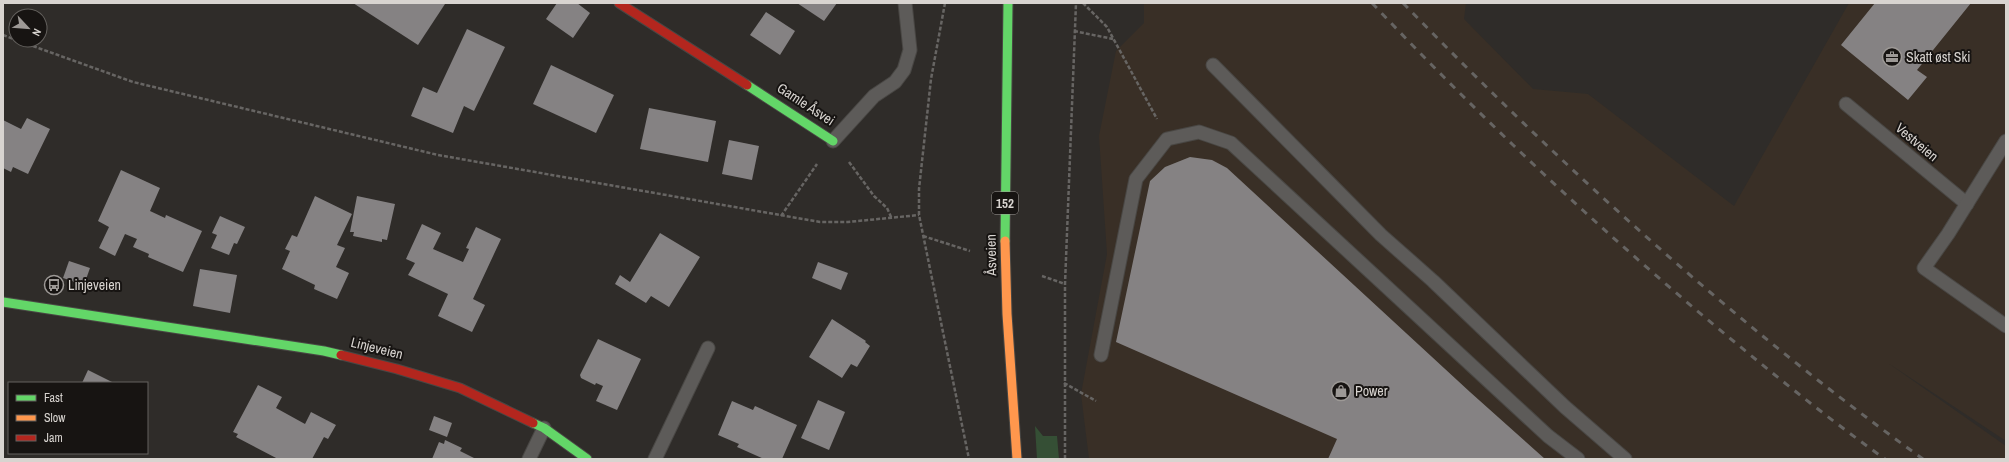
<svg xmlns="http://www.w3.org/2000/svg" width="2009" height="462" viewBox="0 0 2009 462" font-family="'Archivo Narrow',sans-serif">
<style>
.built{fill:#392f26}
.green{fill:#354f35}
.building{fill:#858283}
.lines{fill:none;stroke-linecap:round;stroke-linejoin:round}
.lane-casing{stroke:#494744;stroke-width:15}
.fast-casing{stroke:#494744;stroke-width:11}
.slow-casing{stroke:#494744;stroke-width:11}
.jam-casing{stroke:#494744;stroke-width:11}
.path{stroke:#676563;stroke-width:2.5;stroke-dasharray:4 2;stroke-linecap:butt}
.lane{stroke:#5d5b59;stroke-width:13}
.fast{stroke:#63d668;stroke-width:9}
.slow{stroke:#ff974d;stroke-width:9}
.jam{stroke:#b3261e;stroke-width:9}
.rail{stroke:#666462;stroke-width:3;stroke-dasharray:7 7;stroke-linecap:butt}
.labels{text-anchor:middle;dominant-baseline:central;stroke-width:4;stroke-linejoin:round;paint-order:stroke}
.shield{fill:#171412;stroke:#9e9a97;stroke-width:1}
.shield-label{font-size:13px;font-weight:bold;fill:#d8d4d0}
.poi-label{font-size:14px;fill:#d8d4d0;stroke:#171412;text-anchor:start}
.street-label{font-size:14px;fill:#d8d4d0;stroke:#171412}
</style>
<rect width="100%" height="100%" fill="#2f2c29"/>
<path class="built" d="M1144,3H1466L1464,19L1533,89L1588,94L1734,206L1849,3H2006V441L1888,363L2006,446V459H1089L1081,394L1107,254L1099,136L1116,51L1144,23Z"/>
<path class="green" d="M1035,426L1043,436H1057L1059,459H1037Z"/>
<g class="building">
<path d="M353,3H442L445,4L418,45Z"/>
<path d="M557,3H577L590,13L573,38L546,19Z"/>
<path d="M797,3H837L824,21Z"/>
<path d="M1875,3H1971L1917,70L1927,77L1908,100L1841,45Z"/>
<path d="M766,12L795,31L780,55L750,35Z"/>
<path d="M467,29L505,47L474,111L464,106L453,133L411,116L423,87L437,93Z"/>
<path d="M551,65L614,95L596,133L533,104Z"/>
<path d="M649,108L716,121L708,162L640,149Z"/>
<path d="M27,118L50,129L28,174L13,167L11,172L3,168V120L21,129Z"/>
<path d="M729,140L759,146L752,180L722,174Z"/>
<path d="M1190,157L1212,160L1227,168L1470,392L1545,459H1328L1337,439L1116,342L1150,181L1165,167Z"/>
<path d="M121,170L160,188L150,211L165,218L166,215L202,231L183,272L148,257L149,254L133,247L137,239L125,234L115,256L99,248L109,227L98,221Z"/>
<path d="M315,196L352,214L337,245L345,248L336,267L349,273L337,299L314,289L315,285L282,269L290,251L285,249L292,235L297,237Z"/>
<path d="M357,196L395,204L387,240L382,239V242L353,236L354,232H350Z"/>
<path d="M220,216L245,227L237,244L234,243L229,255L211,248L217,235L212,233Z"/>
<path d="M422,224L441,233L433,249L463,262L469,249L466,248L476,227L501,239L473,299L485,305L472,332L438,316L448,294L408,275L415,263L406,259Z"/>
<path d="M660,233L700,257L669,307L651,296L646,303L615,284L620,275L630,282Z"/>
<path d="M69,261L90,268L84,285L63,278Z"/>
<path d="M818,262L848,273L841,290L812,278Z"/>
<path d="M200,269L237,275L230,313L193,306Z"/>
<path d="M832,319L866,341L865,342L870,346L857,367L851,364L842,378L809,357Z"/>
<path d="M598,339L641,359L617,410L596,401L603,386L596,383L595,385L581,378L580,375Z"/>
<path d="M88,370L114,383H82Z"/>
<path d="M258,385L282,397L276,408L305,424L311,412L336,425L328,439L324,437L312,459H278L236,437L238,434L233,432Z"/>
<path d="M818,400L845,412L829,450L801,438Z"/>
<path d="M732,401L753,410L755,406L797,425L782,459H764L737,447L739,444L718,435Z"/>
<path d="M434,416L452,423L447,437L429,430Z"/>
<path d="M445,440L462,448L460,451L476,459H432L439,442L444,444Z"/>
</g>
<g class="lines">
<defs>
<g id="lane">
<path d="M1213,65L1381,235L1433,281L1565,407L1625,459"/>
<path d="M1846,104L1967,204"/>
<path d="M833,141L874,96L895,82L904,70L910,50L905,3"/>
<path d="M2006,141L1948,234L1924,268L2006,326"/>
<path d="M1101,355L1136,179L1167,139L1199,132L1231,143L1548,436L1578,459"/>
<path d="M529,459L544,428"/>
<path d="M655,459L708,348"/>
</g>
<g id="fast">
<path d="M747,85L833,141"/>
<path d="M1005,241L1008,3"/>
<path d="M3,302L324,351L341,355"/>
<path d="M533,423L544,428L587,459"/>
</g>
<path id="slow" d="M1005,241L1007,314L1017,459"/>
<g id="jam">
<path d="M619,3L747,85"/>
<path d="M341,355L397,369L460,388L533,423"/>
</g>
</defs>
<use href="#lane" class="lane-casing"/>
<use href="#fast" class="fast-casing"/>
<use href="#slow" class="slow-casing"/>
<use href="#jam" class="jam-casing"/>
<g class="path">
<path d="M945,3L931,79L919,189V215L969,459"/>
<path d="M1083,3L1107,27L1157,119"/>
<path d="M1074,31L1113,39"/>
<path d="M3,35L16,40"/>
<path d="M16,40L133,82L438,155L820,222H848L919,215"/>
<path d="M849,162L874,196L887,208L892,219"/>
<path d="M781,216L817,164"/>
<path d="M923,236L970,251"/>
<path d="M1042,276L1065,284"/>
<path d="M1064,383L1096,401"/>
<path d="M1065,459V284L1076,3"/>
</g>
<use href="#lane" class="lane"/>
<use href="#fast" class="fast"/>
<use href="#slow" class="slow"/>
<use href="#jam" class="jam"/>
<g class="rail">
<path d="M1372,3C1474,111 1582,213 1695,309C1757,361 1819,412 1885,459"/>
<path d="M1403,3C1564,169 1735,324 1923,459"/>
</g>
</g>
<defs>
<symbol id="office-ring" viewBox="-11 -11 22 22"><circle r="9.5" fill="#171412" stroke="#9d9996" stroke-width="1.5"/><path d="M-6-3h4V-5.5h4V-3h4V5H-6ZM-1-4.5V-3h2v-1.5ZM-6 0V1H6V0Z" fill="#9d9996"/></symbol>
<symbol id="bus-ring" viewBox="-11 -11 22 22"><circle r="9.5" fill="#171412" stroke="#9d9996" stroke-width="1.5"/><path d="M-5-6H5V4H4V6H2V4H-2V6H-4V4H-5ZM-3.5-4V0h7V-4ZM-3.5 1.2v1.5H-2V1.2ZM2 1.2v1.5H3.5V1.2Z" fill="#9d9996"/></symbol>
<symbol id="shop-ring" viewBox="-11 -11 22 22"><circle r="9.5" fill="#171412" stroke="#9d9996" stroke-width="1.5"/><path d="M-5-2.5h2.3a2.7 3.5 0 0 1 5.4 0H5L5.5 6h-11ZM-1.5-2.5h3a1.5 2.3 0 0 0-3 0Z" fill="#9d9996"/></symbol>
</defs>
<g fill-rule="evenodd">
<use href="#office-ring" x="1881" y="46" width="22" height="22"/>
<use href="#bus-ring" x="43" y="274" width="22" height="22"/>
<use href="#shop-ring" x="1330" y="380" width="22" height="22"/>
</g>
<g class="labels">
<rect class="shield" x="992" y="192" width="26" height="22" rx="3"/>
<g class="shield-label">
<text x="1005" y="203">152</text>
</g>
<g class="poi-label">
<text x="1906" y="57">Skatt øst Ski</text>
<text x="68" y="285">Linjeveien</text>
<text x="1355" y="391">Power</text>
</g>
<g class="street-label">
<text transform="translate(806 104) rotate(33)">Gamle Åsvei</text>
<text transform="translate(1917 142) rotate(40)">Vestveien</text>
<text transform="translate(991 255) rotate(-91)">Åsveien</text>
<text transform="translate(377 348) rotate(14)">Linjeveien</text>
</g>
</g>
<rect width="2009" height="462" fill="none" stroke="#d8d4d0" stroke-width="8"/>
<rect x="8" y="382" width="140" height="72" fill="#171412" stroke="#64615e"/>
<rect x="16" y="395" width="20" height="6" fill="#63d668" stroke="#64615e"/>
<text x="44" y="402" font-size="12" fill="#d8d4d0">Fast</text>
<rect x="16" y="415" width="20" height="6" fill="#ff974d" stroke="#64615e"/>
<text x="44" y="422" font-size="12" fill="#d8d4d0">Slow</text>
<rect x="16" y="435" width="20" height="6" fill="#b3261e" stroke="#64615e"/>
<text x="44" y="442" font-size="12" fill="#d8d4d0">Jam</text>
<g transform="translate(28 28) rotate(116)"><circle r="19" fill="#171412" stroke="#64615e"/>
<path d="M0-3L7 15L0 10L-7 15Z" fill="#9d9996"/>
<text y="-6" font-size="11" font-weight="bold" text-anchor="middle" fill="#d8d4d0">N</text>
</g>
</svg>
